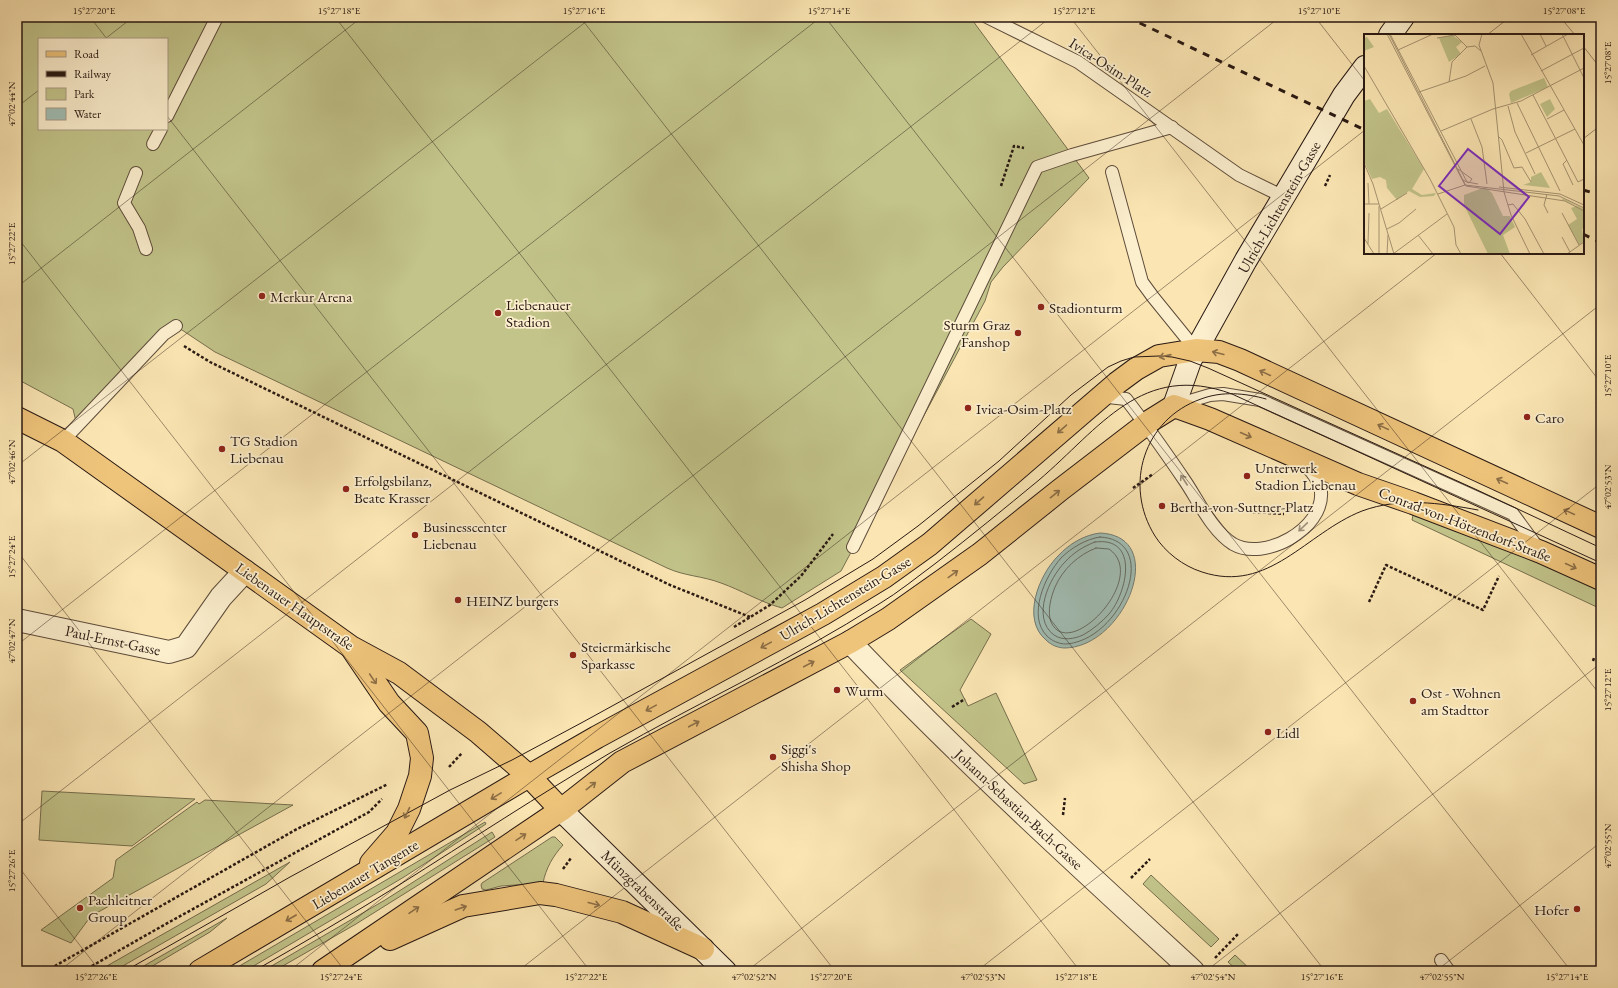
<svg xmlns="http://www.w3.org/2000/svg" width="1618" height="988" viewBox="0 0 1618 988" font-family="'EB Garamond',serif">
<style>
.green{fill:#c2c48a;stroke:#766e4e;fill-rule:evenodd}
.water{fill:#a1beb5;stroke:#717c74}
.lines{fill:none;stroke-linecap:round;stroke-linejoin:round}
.shore{stroke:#656c64;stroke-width:1}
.lane-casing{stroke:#5e4c3b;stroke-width:14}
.street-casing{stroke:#5e4c3b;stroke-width:24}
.secondary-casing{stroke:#291913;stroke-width:24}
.primary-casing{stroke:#291913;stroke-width:24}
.path{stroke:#291913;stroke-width:2.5;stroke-dasharray:3 2;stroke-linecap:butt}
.lane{stroke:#fcefce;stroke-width:12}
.street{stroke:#fcefce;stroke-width:22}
.secondary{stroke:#fcefce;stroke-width:22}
.primary{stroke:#eec37a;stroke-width:22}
.tram{stroke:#291913;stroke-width:1}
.rail{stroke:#291913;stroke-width:3;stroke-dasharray:7 7;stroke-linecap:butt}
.oneway{stroke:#8c6e46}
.oneway2{stroke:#9d8f7a}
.ticks{fill:none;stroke:#291913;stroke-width:1;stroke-opacity:0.45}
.poi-dot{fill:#8f2418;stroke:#fcefce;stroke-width:1.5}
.labels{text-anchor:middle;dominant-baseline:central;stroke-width:3.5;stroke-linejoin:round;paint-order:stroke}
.street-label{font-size:15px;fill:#291913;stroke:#fcefce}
.poi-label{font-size:15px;fill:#291913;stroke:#fcefce;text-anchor:start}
.inset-road{fill:none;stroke:#a79473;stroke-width:1}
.view{fill:#7b2cbf;fill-opacity:0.15;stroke:#7b2cbf;stroke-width:2}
.inset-edge{fill:none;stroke:#291913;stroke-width:2}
.neatline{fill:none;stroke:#291913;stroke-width:1.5}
.ticks-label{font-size:10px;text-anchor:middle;fill:#291913}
</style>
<rect width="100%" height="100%" fill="#fbe6b3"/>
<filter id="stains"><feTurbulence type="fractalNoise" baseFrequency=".005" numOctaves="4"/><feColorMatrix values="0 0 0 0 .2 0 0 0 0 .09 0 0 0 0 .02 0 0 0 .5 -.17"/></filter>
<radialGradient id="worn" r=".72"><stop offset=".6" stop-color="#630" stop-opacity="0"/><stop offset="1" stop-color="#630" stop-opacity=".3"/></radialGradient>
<g class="green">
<path d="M17,17H970L1089,178L1003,267L991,282L985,301L841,571L782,608C760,602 741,590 721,583C703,576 684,576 667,568L215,352L176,326L77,426L73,409L17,379ZM39,39H167V129H39Z"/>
<path d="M1413,515L1498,543L1601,590V609L1412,520Z"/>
<path d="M971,619L991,634L960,690L968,706L996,693L1037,780L1024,784L900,670Z"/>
<path d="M42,791L195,799L132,846L39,840Z"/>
<path d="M205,800L293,805L91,916L71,943L41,930L113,878L116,860L197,802L199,804Z"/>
<path d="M485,822L486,824L404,877L284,948L245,971H231Z"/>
<path d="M492,832L495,837L356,924L274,971H263L385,900Z"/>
<path d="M552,837H555L563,845C553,856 546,868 543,883L501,886L486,890L482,889L481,885L482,883Z"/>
<path d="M290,862L266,884L114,971H98Z"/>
<path d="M1151,875L1219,939L1211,947L1143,884Z"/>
<path d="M227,918L210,932L144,971H135Z"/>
<path d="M1235,955L1252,971H1238L1228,962Z"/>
</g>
<path class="water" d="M1100,533C1170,536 1125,647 1065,648C1058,648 1051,645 1046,640C1021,619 1039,575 1058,556C1069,544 1084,535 1100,533Z"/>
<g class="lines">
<g class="shore">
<path d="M1100,537C1162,540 1122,640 1066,644C1059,644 1052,641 1047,636C1027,616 1045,576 1061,558C1071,548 1086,539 1100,537Z"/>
<path d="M1095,542C1140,536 1127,593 1109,614C1102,622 1092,630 1083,635C1074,639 1063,641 1054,635C1031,618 1049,578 1065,562C1073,553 1084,546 1095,542Z"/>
<path d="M1096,548L1109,549C1150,577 1069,663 1051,622C1047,611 1051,597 1055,587C1063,569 1078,555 1096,548Z"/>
</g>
<defs>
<g id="lane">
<path d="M987,17L1078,62L1239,175L1284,197"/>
<path d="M167,116L217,17"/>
<path d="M153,144L161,129"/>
<path d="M1112,172L1142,282L1153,297L1196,350"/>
<path d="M136,173L124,203L139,228L146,249"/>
<path d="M1101,400L1108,397L1126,399C1147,426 1166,453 1185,481C1198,500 1212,531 1233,544C1264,562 1324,529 1321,492C1320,481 1313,473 1306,466"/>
<path d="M1176,405L1210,395L1223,394L1260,400L1513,514L1538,548"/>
<path d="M63,441L164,334L176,326"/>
<path d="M853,547L1037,167L1072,155L1172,127"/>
<path d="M1441,960L1449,971"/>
</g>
<g id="street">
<path d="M17,620L169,652L186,647L221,597L245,571"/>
<path d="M850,642C959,757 1077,864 1193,971"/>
</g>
<g id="secondary">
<path d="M1390,35L1403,17"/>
<path d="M1174,406L1190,361L1246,260L1344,95L1365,67"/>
<path d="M561,810L725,971"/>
</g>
<g id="primary">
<path d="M17,418L63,441L351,647L399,673L478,732L529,776L561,810"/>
<path d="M353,650L389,703L417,733L422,758L420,776L409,809L397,833L371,863"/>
<path d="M390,939L463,906L540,893L556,895L622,912L703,949"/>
<path d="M200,971L529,776L597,737L823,614L884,577L930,544L1117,383L1136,369L1159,356L1196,350L1219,352L1240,360L1601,527"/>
<path d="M323,971L561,810L622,762L850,642L888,619L980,554L1060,490L1150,421L1174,406L1210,419L1358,484L1413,503L1541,552L1601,579"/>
</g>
</defs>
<use href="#lane" class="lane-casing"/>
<use href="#street" class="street-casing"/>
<use href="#secondary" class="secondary-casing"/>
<use href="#primary" class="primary-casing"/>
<g class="path">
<path d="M1001,186L1014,146L1024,148"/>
<path d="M1325,186L1330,175"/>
<path d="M184,346L210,362L670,585L750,617"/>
<path d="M1133,488L1153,474"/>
<path d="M1253,512L1284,514"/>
<path d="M1369,602L1386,565L1483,610L1499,576"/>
<path d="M734,627L770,605L801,576L833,534"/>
<path d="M1593,661L1594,658"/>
<path d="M952,707L965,699"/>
<path d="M449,767L462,753"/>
<path d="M1063,815L1065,798"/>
<path d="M563,869L571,858"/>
<path d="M1131,878L1150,859"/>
<path d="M1215,958L1238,934"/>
<path d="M46,971L297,829L388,784"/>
<path d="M83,971L164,925L369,812L382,799"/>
</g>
<use href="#lane" class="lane"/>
<use href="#street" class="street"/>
<use href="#secondary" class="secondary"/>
<use href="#primary" class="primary"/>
<g class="tram">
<path d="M1266,399C1245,393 1222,391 1201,399C1144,419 1123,485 1155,536C1165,552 1183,566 1202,572C1269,594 1306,533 1362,511C1400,497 1440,503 1478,510"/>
<path d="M125,971L290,877L450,790L512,760L583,722L805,600L873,559L918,526L999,461L1071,395L1108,367L1121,361L1134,357L1159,356L1172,357L1190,361L1208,368L1475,489L1601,548"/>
<path d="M254,971C303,943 351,915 399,885C469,841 539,795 610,753C699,702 793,659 879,604C899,592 917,577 936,563C971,536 1005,508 1039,480C1100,428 1142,361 1232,394L1601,563"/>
</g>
<g class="rail">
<path d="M1127,17L1365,130"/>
<path d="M1583,190L1601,195"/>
<path d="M1583,234L1601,243"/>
</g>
</g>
<defs><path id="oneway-shaft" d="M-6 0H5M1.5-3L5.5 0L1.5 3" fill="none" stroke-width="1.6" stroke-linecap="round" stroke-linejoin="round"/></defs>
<g class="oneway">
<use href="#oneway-shaft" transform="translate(1218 353) rotate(-166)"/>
<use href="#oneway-shaft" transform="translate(1165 356) rotate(167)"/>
<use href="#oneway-shaft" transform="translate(1265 373) rotate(-155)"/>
<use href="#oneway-shaft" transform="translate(1383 427) rotate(-155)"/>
<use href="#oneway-shaft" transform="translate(1062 429) rotate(139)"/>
<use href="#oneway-shaft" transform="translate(1246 435) rotate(24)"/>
<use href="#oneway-shaft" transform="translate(1502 481) rotate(-156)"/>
<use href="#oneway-shaft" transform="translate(1055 494) rotate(-39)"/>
<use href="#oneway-shaft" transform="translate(979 501) rotate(139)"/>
<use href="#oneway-shaft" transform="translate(1569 512) rotate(-155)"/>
<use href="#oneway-shaft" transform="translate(1571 566) rotate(25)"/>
<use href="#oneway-shaft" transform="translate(953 574) rotate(-36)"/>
<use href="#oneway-shaft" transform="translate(766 645) rotate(151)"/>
<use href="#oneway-shaft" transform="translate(809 664) rotate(-28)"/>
<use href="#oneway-shaft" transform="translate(373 679) rotate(56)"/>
<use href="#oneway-shaft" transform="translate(651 708) rotate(151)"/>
<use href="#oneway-shaft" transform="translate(694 724) rotate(-28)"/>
<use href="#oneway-shaft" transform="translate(591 786) rotate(-38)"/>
<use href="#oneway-shaft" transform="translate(496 796) rotate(149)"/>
<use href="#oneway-shaft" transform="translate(407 813) rotate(115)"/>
<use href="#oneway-shaft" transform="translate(521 837) rotate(-34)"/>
<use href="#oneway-shaft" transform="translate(594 904) rotate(14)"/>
<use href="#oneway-shaft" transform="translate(461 908) rotate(-19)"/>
<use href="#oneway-shaft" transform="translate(414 910) rotate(-34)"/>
<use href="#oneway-shaft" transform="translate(291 918) rotate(150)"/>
</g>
<g class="oneway2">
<use href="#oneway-shaft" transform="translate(1184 480) rotate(-123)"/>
<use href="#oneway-shaft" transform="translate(1303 527) rotate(136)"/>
</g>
<path class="ticks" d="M90,17L107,39M335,17L1080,971M580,17L1325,971M825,17L1571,971M1070,17L1601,696M1315,17L1365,81M1560,17L1575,35M1487,35L1510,17M105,39L133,17M1583,46L1601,69M17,107L39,90M167,116L835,971M1583,139L1601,125M17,237L590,971M1500,253L1601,383M17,287L362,17M17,466L592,17M17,551L345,971M17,645L821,17M17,825L1051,17M17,865L100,971M59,971L1280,17M289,971L1365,130M518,971L1437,253M747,971L1601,304M977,971L1601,483M1206,971L1601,663M1436,971L1601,842"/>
<g class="poi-dot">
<circle cx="262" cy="296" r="4"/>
<circle cx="1041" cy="307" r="4"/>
<circle cx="498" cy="313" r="4"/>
<circle cx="1018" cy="333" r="4"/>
<circle cx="968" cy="408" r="4"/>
<circle cx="1527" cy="417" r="4"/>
<circle cx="222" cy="449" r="4"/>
<circle cx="1247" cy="476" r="4"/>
<circle cx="346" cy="489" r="4"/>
<circle cx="1162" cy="506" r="4"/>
<circle cx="415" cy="535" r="4"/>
<circle cx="458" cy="600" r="4"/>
<circle cx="573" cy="655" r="4"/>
<circle cx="837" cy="690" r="4"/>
<circle cx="1413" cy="701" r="4"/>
<circle cx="1268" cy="732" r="4"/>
<circle cx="773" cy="757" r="4"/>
<circle cx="80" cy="908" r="4"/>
<circle cx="1577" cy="909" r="4"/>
</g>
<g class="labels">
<g class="street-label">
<text transform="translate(1111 67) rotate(33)">Ivica-Osim-Platz</text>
<text transform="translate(1279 207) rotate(-60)">Ulrich-Lichtenstein-Gasse</text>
<text transform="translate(1465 524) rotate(21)">Conrad-von-Hötzendorf-Straße</text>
<text transform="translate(845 598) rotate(-31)">Ulrich-Lichtenstein-Gasse</text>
<text transform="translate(295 606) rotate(35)">Liebenauer Hauptstraße</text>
<text transform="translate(113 640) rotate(12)">Paul-Ernst-Gasse</text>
<text transform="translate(1019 809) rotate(43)">Johann-Sebastian-Bach-Gasse</text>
<text transform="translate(365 874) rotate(-31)">Liebenauer Tangente</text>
<text transform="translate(643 890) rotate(44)">Münzgrabenstraße</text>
</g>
<g class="poi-label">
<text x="270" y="296">Merkur Arena</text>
<text x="506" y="304">Liebenauer<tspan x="506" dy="17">Stadion</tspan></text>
<text x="1049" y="307">Stadionturm</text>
<text x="1010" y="324" text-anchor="end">Sturm Graz<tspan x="1010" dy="17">Fanshop</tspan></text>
<text x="976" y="408">Ivica-Osim-Platz</text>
<text x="1535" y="417">Caro</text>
<text x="230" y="440">TG Stadion<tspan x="230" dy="17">Liebenau</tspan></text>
<text x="1255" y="467">Unterwerk<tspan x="1255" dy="17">Stadion Liebenau</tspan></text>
<text x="354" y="480">Erfolgsbilanz,<tspan x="354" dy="17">Beate Krasser</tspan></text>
<text x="1170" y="506">Bertha-von-Suttner-Platz</text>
<text x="423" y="526">Businesscenter<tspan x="423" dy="17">Liebenau</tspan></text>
<text x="466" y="600">HEINZ burgers</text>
<text x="581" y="646">Steiermärkische<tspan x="581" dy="17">Sparkasse</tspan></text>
<text x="845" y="690">Wurm</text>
<text x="1421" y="692">Ost - Wohnen<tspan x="1421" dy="17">am Stadttor</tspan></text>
<text x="1276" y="732">Lidl</text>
<text x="781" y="748">Siggi's<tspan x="781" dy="17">Shisha Shop</tspan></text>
<text x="88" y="899">Pachleitner<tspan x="88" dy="17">Group</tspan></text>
<text x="1569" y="909" text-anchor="end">Hofer</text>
</g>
</g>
<g transform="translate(1364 34)">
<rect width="220" height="220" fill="#fbe6b3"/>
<path d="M88,1L98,8L92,13L97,20L85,28L75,4ZM3,3L10,13L0,17V4ZM180,44L184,53L147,69L145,60L147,57ZM6,65L15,79L23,75L60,135L48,155L58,161L72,159L70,162L56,163L45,157L33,166L23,154L22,146L16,143L8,145L0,127V67ZM186,65L191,75L183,83L176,70ZM177,138L186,154L159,151L167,148V143ZM121,153L128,159L139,182H146L151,193L139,201L146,220H124L100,171V161ZM197,165H200L220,175V194L218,195L220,208L215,211L204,191L213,185L207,174L213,172Z" fill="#c2c48a"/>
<path class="inset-road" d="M23,0L101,151L195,162L220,174M25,0L102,152L201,167L220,177M26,0L103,148L114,150M118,0L115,11L129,49L140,158L147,181L166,220M157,0L220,111M176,0L182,12M198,0L220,44M73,4L91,1L103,13M103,13L111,12L117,17M34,16L69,0M167,21L204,0M0,32L66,145L90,193L92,211L97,220M177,37L220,14M85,48L88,28L103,13M55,58L102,42L121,32M169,61L214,148L220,145M153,69L196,157M144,72L151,98L171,140M107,85L118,113L123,150M183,85L200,76M77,97L129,75L157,67L220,34M134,102L138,106L150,134L158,133L167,148M162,119L211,95M203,126L199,130L209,151M0,129L9,150L30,220M94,135L108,145L105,149L99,146M4,149L5,170M135,153L196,160L220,171M74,160L101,151M183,160L180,171L184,179M0,170H15M144,171L149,170L161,185L180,220M15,172V220M17,175L43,159M198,179L215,211M23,195L35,189L52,175M54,201L69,220M198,203L206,218M0,204L10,220M4,210L5,179M23,220L24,201M29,220L83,180M203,220L220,208"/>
<path class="view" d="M104,115L165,163L136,200L75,152Z"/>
<rect width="220" height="220" class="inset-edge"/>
</g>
<rect width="1618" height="988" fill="none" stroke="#fbe6b3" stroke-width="44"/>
<rect x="38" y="38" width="130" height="92" fill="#fcefce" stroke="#a89983"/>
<rect x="46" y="51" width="20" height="6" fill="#eec37a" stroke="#a89983"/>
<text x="74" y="58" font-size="12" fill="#291913">Road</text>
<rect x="46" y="71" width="20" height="6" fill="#291913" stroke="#a89983"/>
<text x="74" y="78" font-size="12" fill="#291913">Railway</text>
<rect x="46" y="88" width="20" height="12" fill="#c2c48a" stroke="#a89983"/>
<text x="74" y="98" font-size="12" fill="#291913">Park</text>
<rect x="46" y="108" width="20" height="12" fill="#a1beb5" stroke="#a89983"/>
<text x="74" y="118" font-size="12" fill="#291913">Water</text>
<rect x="22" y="22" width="1574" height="944" class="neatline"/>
<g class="ticks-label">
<text x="94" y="14">15°27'20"E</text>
<text x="339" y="14">15°27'18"E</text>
<text x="584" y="14">15°27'16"E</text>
<text x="829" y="14">15°27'14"E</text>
<text x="1074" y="14">15°27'12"E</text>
<text x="1319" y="14">15°27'10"E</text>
<text x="1564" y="14">15°27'08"E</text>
<text transform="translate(1607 63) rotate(-90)" y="4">15°27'08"E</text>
<text transform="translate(11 104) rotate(-90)" y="4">47°02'44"N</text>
<text transform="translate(11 244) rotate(-90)" y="4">15°27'22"E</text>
<text transform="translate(1607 376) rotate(-90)" y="4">15°27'10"E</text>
<text transform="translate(11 462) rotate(-90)" y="4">47°02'46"N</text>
<text transform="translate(1607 487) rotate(-90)" y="4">47°02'53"N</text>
<text transform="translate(11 557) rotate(-90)" y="4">15°27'24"E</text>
<text transform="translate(11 641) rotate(-90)" y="4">47°02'47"N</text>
<text transform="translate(1607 690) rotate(-90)" y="4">15°27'12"E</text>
<text transform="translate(1607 846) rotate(-90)" y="4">47°02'55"N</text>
<text transform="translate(11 871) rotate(-90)" y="4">15°27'26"E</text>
<text x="96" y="980">15°27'26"E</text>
<text x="341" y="980">15°27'24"E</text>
<text x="586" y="980">15°27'22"E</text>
<text x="754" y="980">47°02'52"N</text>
<text x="831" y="980">15°27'20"E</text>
<text x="983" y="980">47°02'53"N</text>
<text x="1076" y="980">15°27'18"E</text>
<text x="1213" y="980">47°02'54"N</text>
<text x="1322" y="980">15°27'16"E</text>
<text x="1442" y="980">47°02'55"N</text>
<text x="1567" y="980">15°27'14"E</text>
</g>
<rect width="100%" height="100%" filter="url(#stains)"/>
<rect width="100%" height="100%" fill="url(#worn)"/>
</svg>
